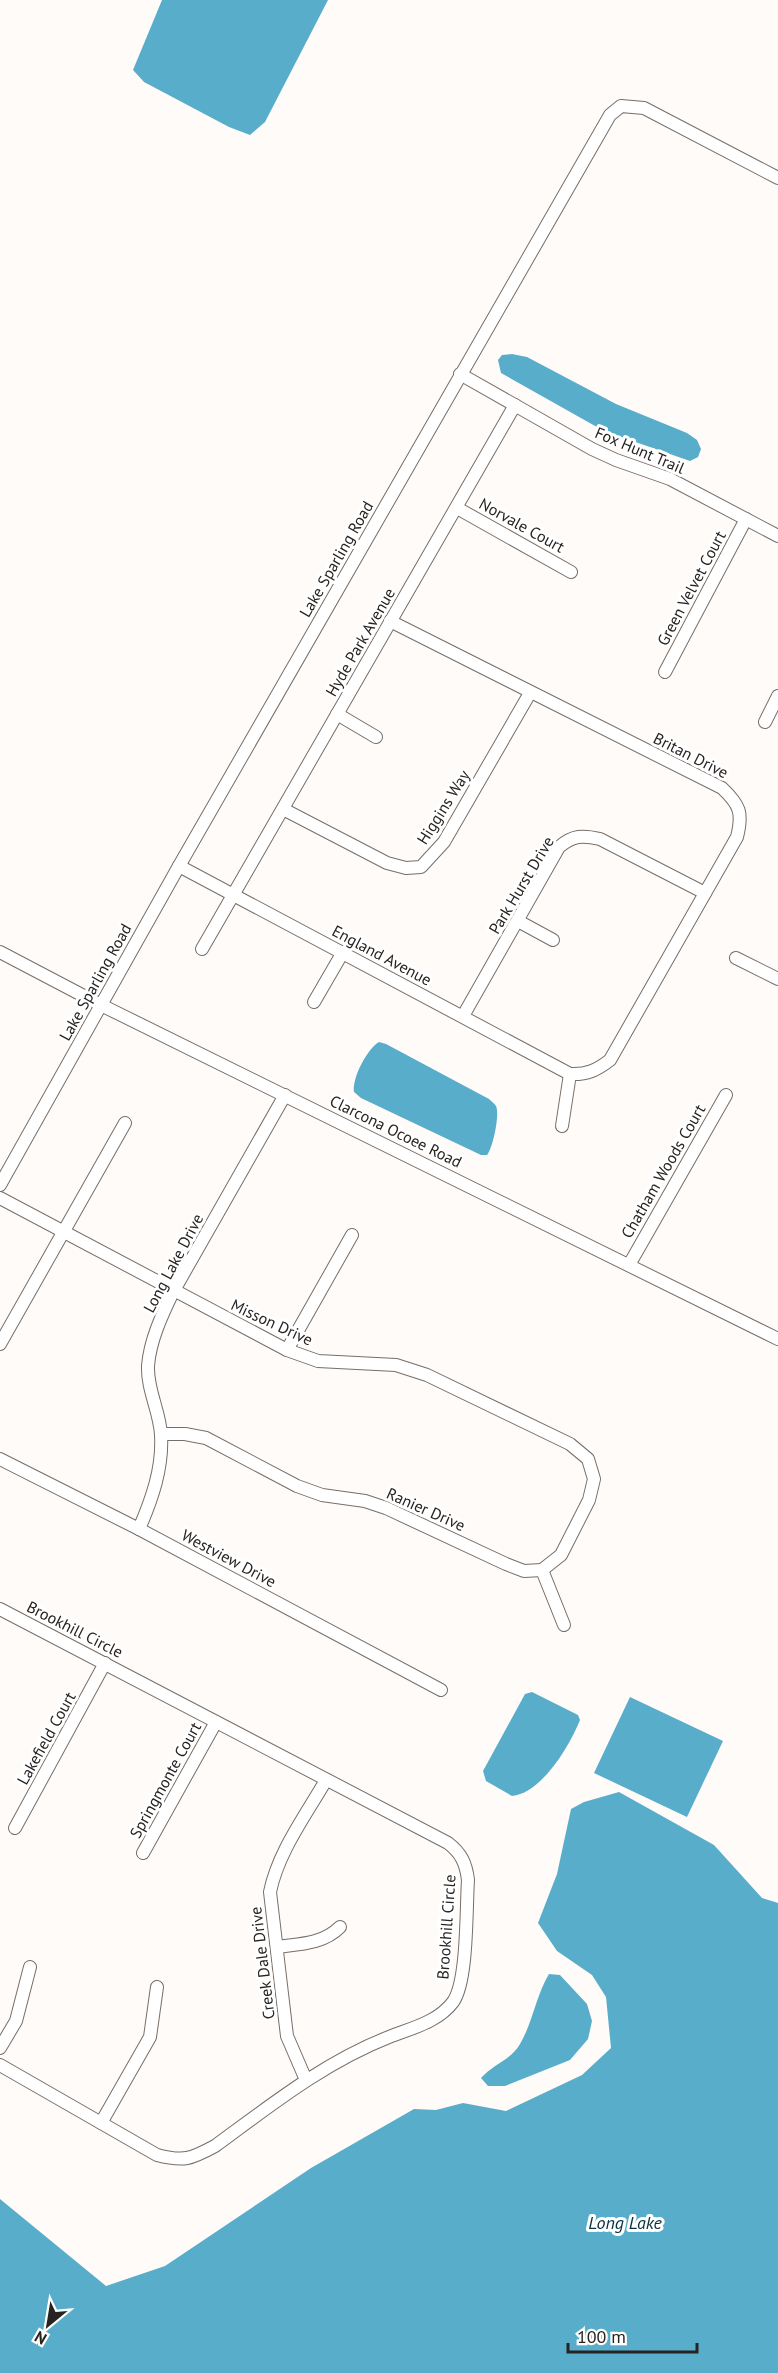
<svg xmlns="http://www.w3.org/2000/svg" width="778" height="2373" viewBox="0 0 778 2373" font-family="'PT Sans',sans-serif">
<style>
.water{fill:#58adcb}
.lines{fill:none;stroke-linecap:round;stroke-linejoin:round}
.minor-casing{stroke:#776e68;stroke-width:14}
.minor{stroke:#fff;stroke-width:12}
.labels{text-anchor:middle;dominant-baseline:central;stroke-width:6;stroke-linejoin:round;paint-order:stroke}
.street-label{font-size:16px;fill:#272321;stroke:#fff}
.water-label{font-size:18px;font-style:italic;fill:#07313e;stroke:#fff}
</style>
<rect width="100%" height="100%" fill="#fffbf8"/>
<g class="water">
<path d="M162,0H328L265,122L250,135L229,127L144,82L133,70Z"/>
<path d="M512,354L527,357L616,404L687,433L697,440L701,449L698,457L690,461L604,431L501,373L498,360L502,355Z"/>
<path d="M379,1042L386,1044L489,1099C491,1101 495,1104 496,1106C500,1114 493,1148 487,1155H481L361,1098L354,1092C352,1078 367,1049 379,1042Z"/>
<path d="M532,1692L578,1715L580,1720C570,1745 542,1793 512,1796L486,1781L483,1771L525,1694Z"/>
<path d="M630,1697L723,1741L687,1817L594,1773Z"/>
<path d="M619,1792L714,1845L762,1898L778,1903V2373H0V2199L106,2286L165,2266L311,2168L414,2109L436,2110L463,2103L506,2111L582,2075L611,2048L606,1997L592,1975L557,1951L538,1923L557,1874L571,1809L584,1802Z"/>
<path d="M549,1974L560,1975L587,2004L592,2021L588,2039L570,2060L505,2086H488L481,2078C493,2064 511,2060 520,2044C533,2022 536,1995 549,1974Z"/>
</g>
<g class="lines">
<defs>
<g id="minor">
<path d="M460,374L592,449L616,460L670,479L778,536"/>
<path d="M457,508L571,572"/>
<path d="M665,672L746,519"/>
<path d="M337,714L376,737"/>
<path d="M765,722L778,696"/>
<path d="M283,809L387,863L406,868L421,867L444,842L530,693"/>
<path d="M179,866L570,1074C587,1075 597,1070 610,1060L737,837C743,813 740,805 722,788L390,621"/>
<path d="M518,921L553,940"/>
<path d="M202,949L515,405"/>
<path d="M0,952L101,1005L778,1339"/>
<path d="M736,958L778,979"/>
<path d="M314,1002L343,952"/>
<path d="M463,1016L559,847C573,835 583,835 600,839L705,893"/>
<path d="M562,1126L570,1074"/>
<path d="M0,1185L179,866L610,115L621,106L644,108L778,178"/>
<path d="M0,1198L287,1350L318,1361L396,1365L427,1375L570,1444L588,1459L594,1479L589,1500L561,1555L542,1570"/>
<path d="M629,1265L726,1095"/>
<path d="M0,1344L125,1123"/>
<path d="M287,1350L352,1235"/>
<path d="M161,1434H185L206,1438L297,1486L322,1495L365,1501L386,1508L506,1564L524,1571L542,1570"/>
<path d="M0,1459L139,1529L441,1690"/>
<path d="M139,1529C152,1499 163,1468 161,1435C160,1412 147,1390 148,1366C150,1340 162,1315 173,1292L285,1095"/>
<path d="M542,1570L564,1625"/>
<path d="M0,1609L448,1843C461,1853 466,1863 468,1880C466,1908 468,1981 453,2002C438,2022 412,2028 389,2037C325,2062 271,2105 215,2146C191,2159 184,2162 157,2155L0,2065"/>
<path d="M15,1828L105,1663"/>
<path d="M143,1853L216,1722"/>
<path d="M277,1947C300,1944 323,1944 340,1927"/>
<path d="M0,2048L16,2021L30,1967"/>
<path d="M306,2080L287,2036L270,1892C278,1852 306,1815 326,1780"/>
<path d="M101,2123L150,2037L157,1987"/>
</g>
</defs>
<use href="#minor" class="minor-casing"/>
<use href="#minor" class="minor"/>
</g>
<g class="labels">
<g class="street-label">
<text transform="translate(640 450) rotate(23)">Fox Hunt Trail</text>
<text transform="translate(522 525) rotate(29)">Norvale Court</text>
<text transform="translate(336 559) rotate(-60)">Lake Sparling Road</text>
<text transform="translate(691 588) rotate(-62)">Green Velvet Court</text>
<text transform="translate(360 642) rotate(-60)">Hyde Park Avenue</text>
<text transform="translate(691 755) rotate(27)">Britan Drive</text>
<text transform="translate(443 807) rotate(-58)">Higgins Way</text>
<text transform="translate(521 885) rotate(-59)">Park Hurst Drive</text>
<text transform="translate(382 955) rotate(28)">England Avenue</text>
<text transform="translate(95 982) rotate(-61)">Lake Sparling Road</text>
<text transform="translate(396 1131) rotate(26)">Clarcona Ocoee Road</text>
<text transform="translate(663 1171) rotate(-60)">Chatham Woods Court</text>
<text transform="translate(173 1263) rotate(-62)">Long Lake Drive</text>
<text transform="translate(272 1322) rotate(25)">Misson Drive</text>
<text transform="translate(426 1509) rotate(24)">Ranier Drive</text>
<text transform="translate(229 1558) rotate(28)">Westview Drive</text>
<text transform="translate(75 1629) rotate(27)">Brookhill Circle</text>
<text transform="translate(46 1738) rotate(-61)">Lakefield Court</text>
<text transform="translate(165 1780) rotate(-61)">Springmonte Court</text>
<text transform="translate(446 1927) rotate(-86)">Brookhill Circle</text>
<text transform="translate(262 1963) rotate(-97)">Creek Dale Drive</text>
</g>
<g class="water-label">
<text x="625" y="2222">Long Lake</text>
</g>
</g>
<g transform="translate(48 2325) rotate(210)" stroke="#ffffff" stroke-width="4.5" paint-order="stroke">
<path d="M0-4.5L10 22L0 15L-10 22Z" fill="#272321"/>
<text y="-9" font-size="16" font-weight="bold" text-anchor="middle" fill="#272321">N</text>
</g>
<path d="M568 2343v9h129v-9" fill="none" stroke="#272321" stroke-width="3"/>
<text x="577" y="2343" font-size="18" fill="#272321" stroke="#ffffff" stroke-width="4.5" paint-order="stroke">100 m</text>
</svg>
